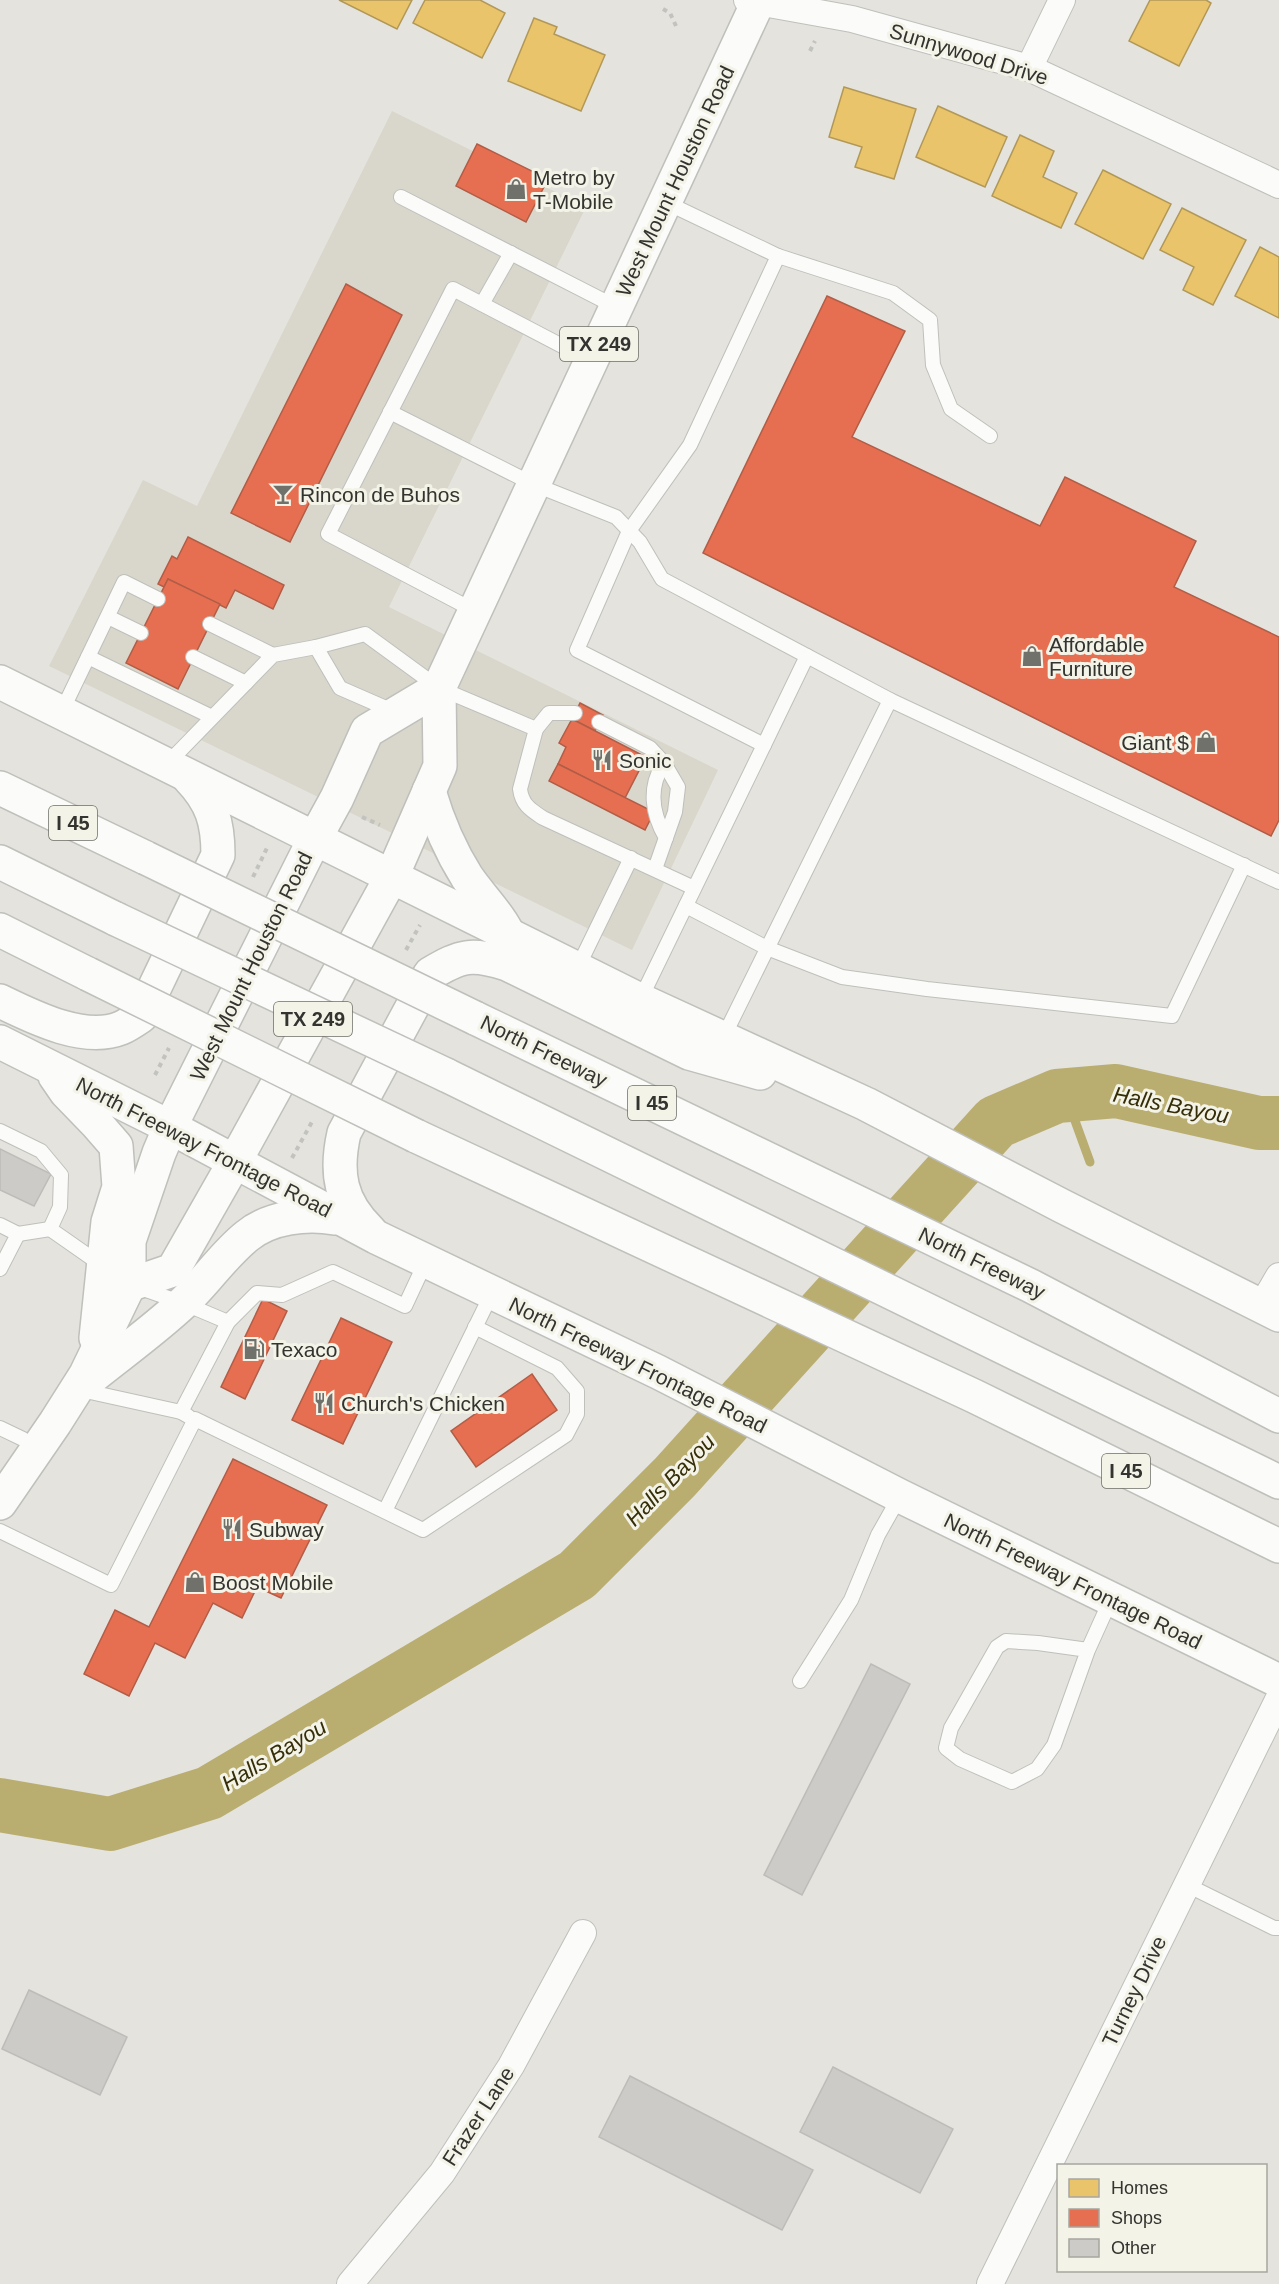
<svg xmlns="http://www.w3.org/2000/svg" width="1279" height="2284" viewBox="0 0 1279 2284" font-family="Arial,sans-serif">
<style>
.built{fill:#d9d7cb}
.homes{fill:#e9c46a;stroke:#b29858;stroke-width:1.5}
.shops{fill:#e76f51;stroke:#b15d47;stroke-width:1.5}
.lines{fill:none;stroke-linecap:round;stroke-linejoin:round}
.stream{stroke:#b9ad70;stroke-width:9}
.river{stroke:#b9ad70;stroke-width:54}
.building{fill:#cccbc8;stroke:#bdbcb8;stroke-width:1.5}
.service-casing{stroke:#bfbfbb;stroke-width:16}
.minor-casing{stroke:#bfbfbb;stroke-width:28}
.secondary-casing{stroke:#bfbfbb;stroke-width:36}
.primary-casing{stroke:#bfbfbb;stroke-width:36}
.motorway-casing{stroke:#bfbfbb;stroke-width:36}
.path{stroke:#c2c2bf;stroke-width:4;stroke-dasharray:4.5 4.5;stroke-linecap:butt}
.service{stroke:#fbfbfa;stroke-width:14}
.minor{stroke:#fbfbfa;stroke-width:26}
.secondary{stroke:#fbfbfa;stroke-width:33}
.primary{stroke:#fbfbfa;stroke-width:33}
.motorway{stroke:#fbfbfa;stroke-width:33}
.motorway-bridge-casing{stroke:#bfbfbb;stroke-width:36;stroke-linecap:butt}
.motorway-bridge{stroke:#fbfbfa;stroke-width:33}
.labels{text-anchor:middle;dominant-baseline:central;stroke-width:6;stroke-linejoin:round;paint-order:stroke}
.shield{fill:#f4f3e8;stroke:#6d6d66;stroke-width:1.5}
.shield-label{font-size:20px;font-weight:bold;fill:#33332f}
.street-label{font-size:21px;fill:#33332f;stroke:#f4f3e8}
.poi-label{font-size:21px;fill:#33332f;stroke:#f4f3e8;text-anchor:start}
.water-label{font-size:22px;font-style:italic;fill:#352e07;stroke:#f4f3e8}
</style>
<rect width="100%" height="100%" fill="#e4e3de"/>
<path class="built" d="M392,111L586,207L389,607L718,770L632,950L49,666L143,480L197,506Z"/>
<g class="homes">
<path d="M339,0H412L397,29Z"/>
<path d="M425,0H480L505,13L482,58L413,23Z"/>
<path d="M1150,0H1206L1211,3L1179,66L1129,41Z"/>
<path d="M534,18L557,27L554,34L605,55L581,111L508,81Z"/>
<path d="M844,87L916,109L894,179L855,167L862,147L829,137Z"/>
<path d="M938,106L1007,137L985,187L916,157Z"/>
<path d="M1020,135L1054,151L1043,177L1077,193L1061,228L992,196Z"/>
<path d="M1103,170L1171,204L1143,259L1075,224Z"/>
<path d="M1182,208L1246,240L1213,305L1183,290L1194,267L1160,250Z"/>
<path d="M1260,247L1279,257V318L1235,296Z"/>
</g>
<g class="shops">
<path d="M477,144L548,179L526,222L456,186Z"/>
<path d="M346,284L402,315L290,542L231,513Z"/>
<path d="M827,296L905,331L852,437L1040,526L1065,477L1196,541L1174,587L1279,637V820L1271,836L703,553Z"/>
<path d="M188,537L284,585L273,609L235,590L226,608L168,579L164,587L158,584L172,556L177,559Z"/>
<path d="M168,579L220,604L178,689L126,663Z"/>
<path d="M580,703L603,715L595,731L572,719Z"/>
<path d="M572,719L646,757L625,798L558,764L566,747L559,743Z"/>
<path d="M558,764L654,812L645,830L549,781Z"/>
<path d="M263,1299L287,1311L245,1399L221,1387Z"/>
<path d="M341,1318L392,1342L343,1444L292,1420Z"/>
<path d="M532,1374L557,1410L476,1467L451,1431Z"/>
<path d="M233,1459L327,1505L281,1598L257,1587L242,1618L213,1603L185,1658L155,1643L129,1696L84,1674L115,1610L149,1627Z"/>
</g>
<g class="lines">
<path class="stream" d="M1066,1096L1090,1162"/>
<path class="river" d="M0,1805L110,1824L209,1793L577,1575L675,1477L996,1122L1057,1096L1116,1091L1259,1123H1279"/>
</g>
<g class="building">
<path d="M0,1149L51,1174L34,1206L0,1190Z"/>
<path d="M871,1664L910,1684L802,1895L764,1875Z"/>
<path d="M29,1990L127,2037L100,2095L2,2049Z"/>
<path d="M833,2067L953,2129L920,2193L800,2132Z"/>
<path d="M630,2076L813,2170L782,2230L599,2137Z"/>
</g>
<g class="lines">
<defs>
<g id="service">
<path d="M401,197L616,307"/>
<path d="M778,256L893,293L930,320L933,365L951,409L990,436"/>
<path d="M482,304L511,253"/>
<path d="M390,412L533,484L616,517L640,542L662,579L890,700"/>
<path d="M475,611L328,534L453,289L591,361"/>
<path d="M108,617L141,633"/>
<path d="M210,624L273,655"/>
<path d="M316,647L340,688L395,712"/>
<path d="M88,657L212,717"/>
<path d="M193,657L246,683"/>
<path d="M61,713L124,582L158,599"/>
<path d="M599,722L650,748L664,763L678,787L675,812L655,869"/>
<path d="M536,729L549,713H575"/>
<path d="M764,745L807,656"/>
<path d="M664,763C648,787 652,814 666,838"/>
<path d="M167,764L273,655L316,647L365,634L439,688L536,729L520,789C522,805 531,810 543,818L694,888"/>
<path d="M686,906L767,948L842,977L927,989L1172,1016L1244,865"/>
<path d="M577,969L631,858"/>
<path d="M640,1000L764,745L577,650L629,531L690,445L778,256L665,202"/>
<path d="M723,1038L890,700L1279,882"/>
<path d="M0,1131L41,1151L61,1175L60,1207L50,1229L103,1266"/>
<path d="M0,1225L18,1234L0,1269"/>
<path d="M18,1234L50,1229"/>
<path d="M140,1288L183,1303L228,1322"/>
<path d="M81,1390L181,1412L188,1416"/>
<path d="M181,1412L228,1322L257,1293L282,1295L333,1272L405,1306L426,1261"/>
<path d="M0,1428L23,1439"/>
<path d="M385,1511L492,1293"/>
<path d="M0,1531L111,1585L195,1419L423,1530L566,1435L577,1414V1391L557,1368L475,1327"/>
<path d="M1088,1650L1038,1643L1006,1641L997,1647L951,1728L946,1748L960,1759L1012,1782L1037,1769L1054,1745L1088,1650L1111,1599"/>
<path d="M800,1681L851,1600L878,1535L900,1496"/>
<path d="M1187,1885L1274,1928H1279"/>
</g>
<g id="minor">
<path d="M747,0L852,19L1029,68L1279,185"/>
<path d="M1029,68L1062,0"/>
<path d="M1261,1307L1279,1276"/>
<path d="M350,2284L442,2173L511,2066L583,1933"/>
<path d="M990,2284L1279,1698"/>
</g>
<g id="secondary">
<path d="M0,682L640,1000L866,1104L1062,1206L1279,1315"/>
<path d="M429,791C438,822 450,850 467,877C479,895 496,911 506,930"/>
<path d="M0,1001C33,1017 84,1043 121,1028C128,1025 135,1020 141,1016L218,855C218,822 212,802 189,778"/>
<path d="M0,1042L170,1127L376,1237L658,1372L900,1496L1279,1681"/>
<path d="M55,1076L66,1092L96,1123L116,1146L119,1187L108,1222L96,1338"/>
<path d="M370,1231C340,1202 335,1173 344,1133L430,974C462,955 471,953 507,964L689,1053L760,1073"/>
<path d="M129,1285L173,1270L234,1163"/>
<path d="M87,1381C119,1355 153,1331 183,1303C206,1282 223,1255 247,1236C270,1217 307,1213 335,1218"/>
<path d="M0,1503L55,1423L86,1374L129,1285V1241L159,1153L170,1127"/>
</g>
<g id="primary">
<path d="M170,1127L314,840L337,798L367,731L439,688"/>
<path d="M234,1163L392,876L440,766L439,688L759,0"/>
</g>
<g id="motorway">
<path d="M0,788L146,858"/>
<path d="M0,862L116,919"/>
<path d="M0,930L88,974"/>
<path d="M475,1018L1031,1286L1279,1416"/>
<path d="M446,1075L1279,1482"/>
<path d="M416,1136L974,1396L1279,1546"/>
</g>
</defs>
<use href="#service" class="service-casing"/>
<use href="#minor" class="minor-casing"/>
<use href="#secondary" class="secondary-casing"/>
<use href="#primary" class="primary-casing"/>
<use href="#motorway" class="motorway-casing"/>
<g class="path">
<path d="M663,9L670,13L676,26"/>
<path d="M810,51L815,41"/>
<path d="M362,817L380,825"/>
<path d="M253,877L267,848"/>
<path d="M406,950L420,925"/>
<path d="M155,1075L169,1048"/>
<path d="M292,1158L313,1120"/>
</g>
<use href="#service" class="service"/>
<use href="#minor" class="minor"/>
<use href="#secondary" class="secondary"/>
<use href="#primary" class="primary"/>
<use href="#motorway" class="motorway"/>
<defs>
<g id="motorway-bridge">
<path d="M146,858L475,1018"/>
<path d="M116,919L446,1075"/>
<path d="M88,974L416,1136"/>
</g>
</defs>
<use href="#motorway-bridge" class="motorway-bridge-casing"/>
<use href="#motorway-bridge" class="motorway-bridge"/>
</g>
<defs>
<symbol id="shop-bare" viewBox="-9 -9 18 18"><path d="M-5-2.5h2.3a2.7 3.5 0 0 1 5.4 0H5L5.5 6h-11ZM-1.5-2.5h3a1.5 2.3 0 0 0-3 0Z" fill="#71716c" stroke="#f4f3e8" stroke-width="2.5" paint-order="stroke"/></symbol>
<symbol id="bar-bare" viewBox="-9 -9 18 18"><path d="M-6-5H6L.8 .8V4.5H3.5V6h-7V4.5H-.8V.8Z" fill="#71716c" stroke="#f4f3e8" stroke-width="2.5" paint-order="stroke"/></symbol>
<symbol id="restaurant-bare" viewBox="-9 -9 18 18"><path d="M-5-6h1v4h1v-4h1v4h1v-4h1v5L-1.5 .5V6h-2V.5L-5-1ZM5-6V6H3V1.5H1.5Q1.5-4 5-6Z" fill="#71716c" stroke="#f4f3e8" stroke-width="2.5" paint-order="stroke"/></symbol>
<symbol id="fuel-bare" viewBox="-9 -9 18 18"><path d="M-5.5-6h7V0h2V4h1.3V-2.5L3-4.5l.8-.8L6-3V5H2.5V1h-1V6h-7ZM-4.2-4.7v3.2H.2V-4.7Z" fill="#71716c" stroke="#f4f3e8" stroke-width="2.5" paint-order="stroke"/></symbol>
</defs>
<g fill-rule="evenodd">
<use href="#shop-bare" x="501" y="174" width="30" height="30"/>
<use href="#bar-bare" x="268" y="479" width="30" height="30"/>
<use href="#shop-bare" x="1017" y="641" width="30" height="30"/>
<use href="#shop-bare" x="1191" y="727" width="30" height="30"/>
<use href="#restaurant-bare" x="587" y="745" width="30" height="30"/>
<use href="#fuel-bare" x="239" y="1334" width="30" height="30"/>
<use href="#restaurant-bare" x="309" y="1388" width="30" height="30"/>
<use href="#restaurant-bare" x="217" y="1514" width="30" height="30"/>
<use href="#shop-bare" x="180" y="1567" width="30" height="30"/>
</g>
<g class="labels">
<g class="shield">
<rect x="560" y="327" width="78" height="34" rx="4.5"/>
<rect x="49" y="806" width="48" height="34" rx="4.5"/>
<rect x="274" y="1002" width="78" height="34" rx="4.5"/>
<rect x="628" y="1086" width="48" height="34" rx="4.5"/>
<rect x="1102" y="1454" width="48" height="34" rx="4.5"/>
</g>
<g class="shield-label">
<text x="599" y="344">TX 249</text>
<text x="73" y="823">I 45</text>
<text x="313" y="1019">TX 249</text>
<text x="652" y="1103">I 45</text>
<text x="1126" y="1471">I 45</text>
</g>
<g class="street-label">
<text transform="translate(969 54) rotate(17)">Sunnywood Drive</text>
<text transform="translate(675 181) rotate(-65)">West Mount Houston Road</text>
<text transform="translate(251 966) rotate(-64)">West Mount Houston Road</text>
<text transform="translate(544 1051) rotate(26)">North Freeway</text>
<text transform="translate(204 1147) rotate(27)">North Freeway Frontage Road</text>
<text transform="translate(982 1263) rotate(26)">North Freeway</text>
<text transform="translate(638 1365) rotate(26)">North Freeway Frontage Road</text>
<text transform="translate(1073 1581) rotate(26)">North Freeway Frontage Road</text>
<text transform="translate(1134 1991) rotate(-64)">Turney Drive</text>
<text transform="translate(478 2116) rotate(-57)">Frazer Lane</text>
</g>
<g class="poi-label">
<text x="533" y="177">Metro by<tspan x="533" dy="24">T-Mobile</tspan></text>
<text x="300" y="494">Rincon de Buhos</text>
<text x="1049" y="644">Affordable<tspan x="1049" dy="24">Furniture</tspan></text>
<text x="1189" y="742" text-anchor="end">Giant $</text>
<text x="619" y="760">Sonic</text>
<text x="271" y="1349">Texaco</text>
<text x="341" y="1403">Church's Chicken</text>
<text x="249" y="1529">Subway</text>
<text x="212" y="1582">Boost Mobile</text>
</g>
<g class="water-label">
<text transform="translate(1171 1105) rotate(11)">Halls Bayou</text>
<text transform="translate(670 1480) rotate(-46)">Halls Bayou</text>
<text transform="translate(274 1755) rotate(-31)">Halls Bayou</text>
</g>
</g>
<rect x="1057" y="2164" width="210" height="108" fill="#f4f3e8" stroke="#a7a69e" stroke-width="1.5"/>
<rect x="1069" y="2179" width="30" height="18" fill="#e9c46a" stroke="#a7a69e" stroke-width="1.5"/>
<text x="1111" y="2194" font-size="18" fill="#33332f">Homes</text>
<rect x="1069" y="2209" width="30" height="18" fill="#e76f51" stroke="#a7a69e" stroke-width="1.5"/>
<text x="1111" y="2224" font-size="18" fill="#33332f">Shops</text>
<rect x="1069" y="2239" width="30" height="18" fill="#cccbc8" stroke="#a7a69e" stroke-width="1.5"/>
<text x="1111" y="2254" font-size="18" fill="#33332f">Other</text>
</svg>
